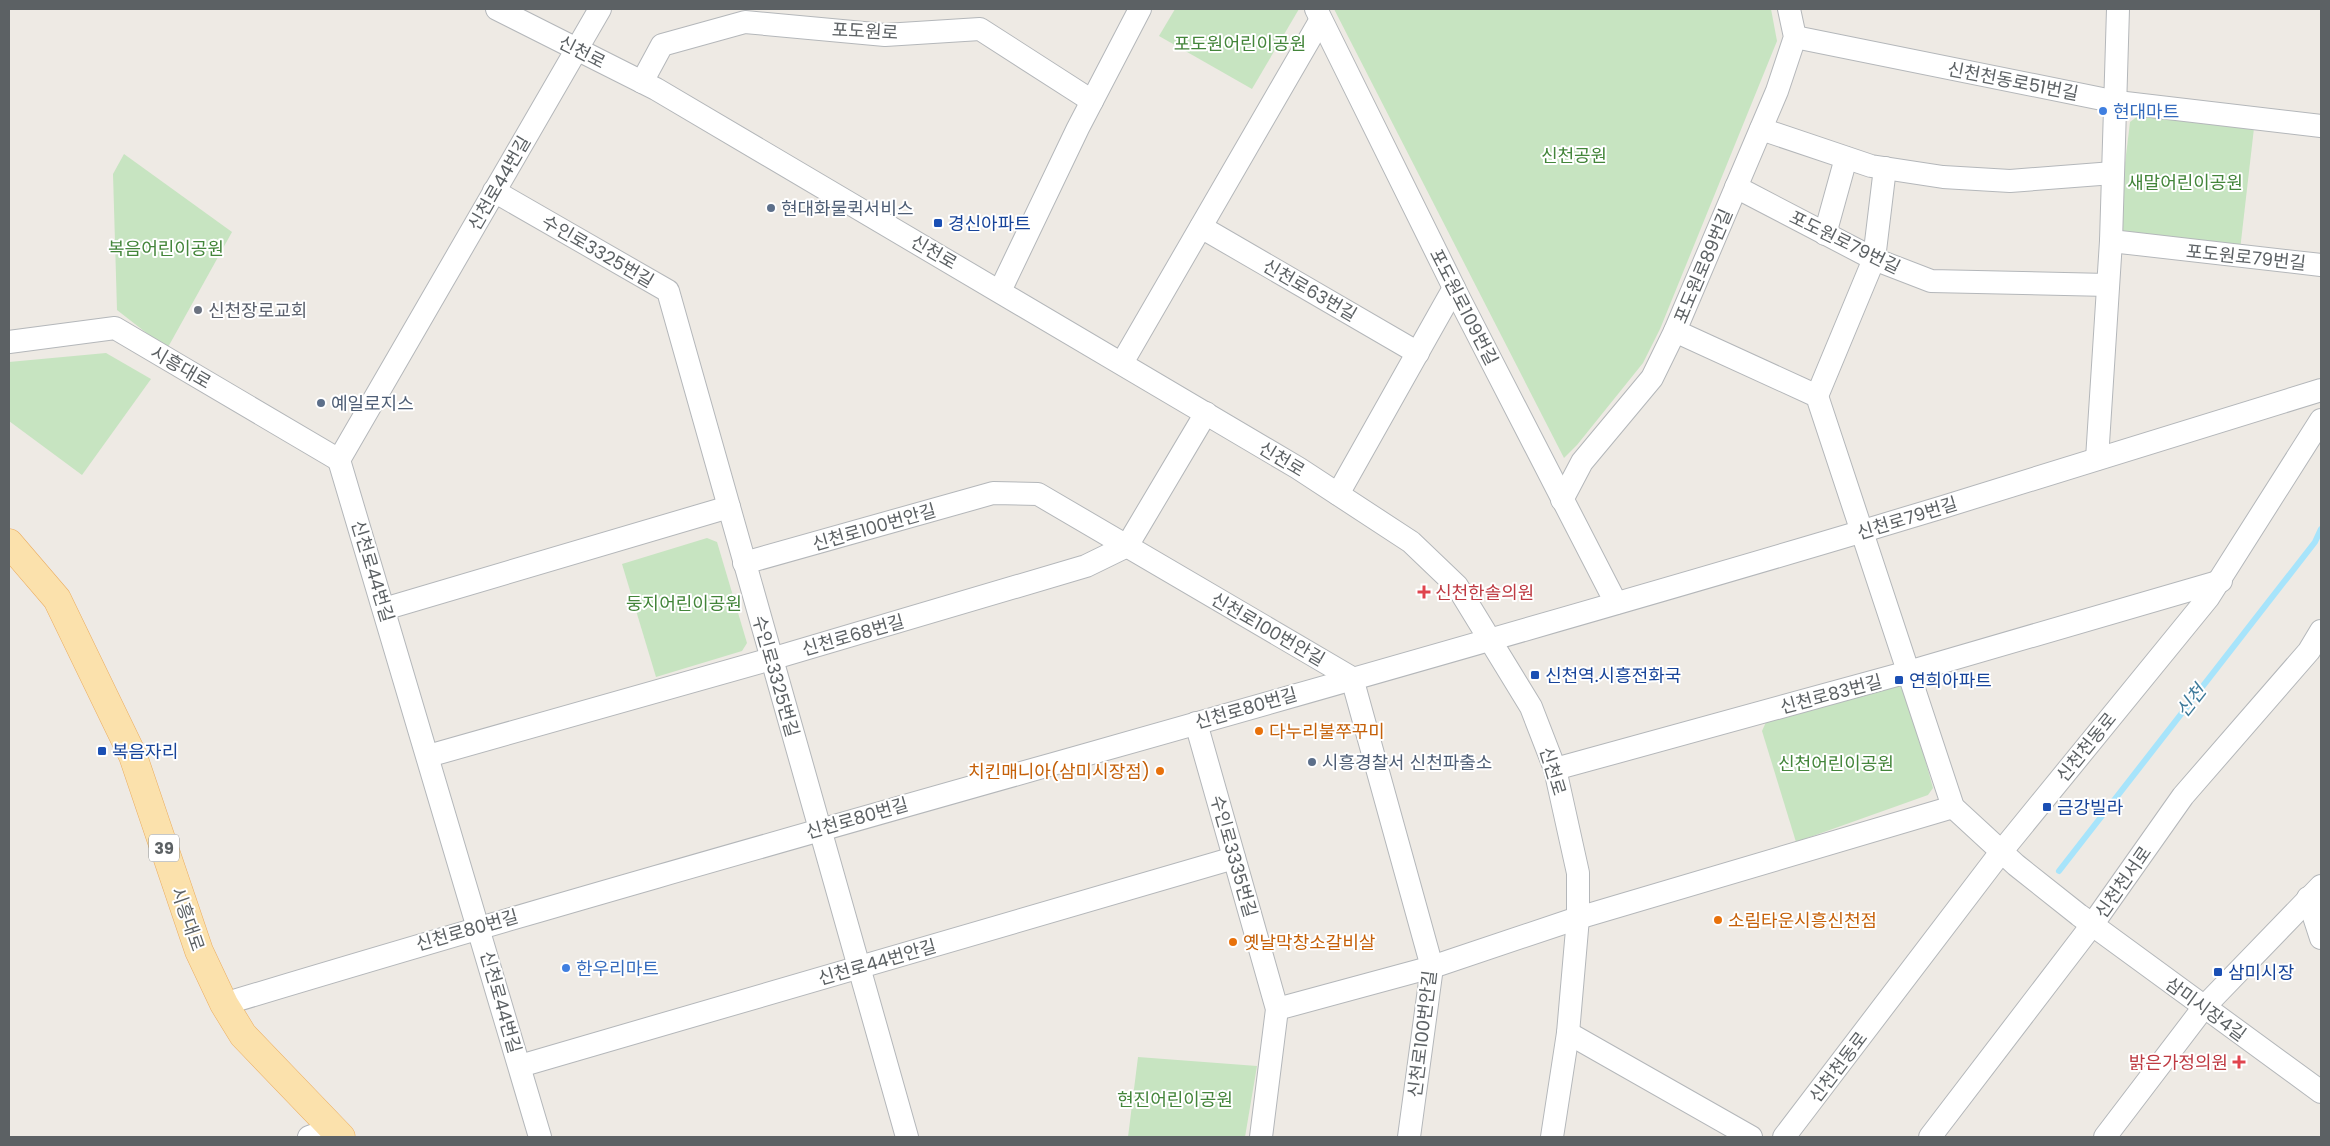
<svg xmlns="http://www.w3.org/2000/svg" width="2330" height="1146" viewBox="0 0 2330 1146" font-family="Poppins,'Noto Sans KR',sans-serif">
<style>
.green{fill:#c7e4c1}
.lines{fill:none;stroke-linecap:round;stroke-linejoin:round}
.stream{stroke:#a7e4fb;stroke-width:6}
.minor-casing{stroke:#b4b7ba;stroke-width:24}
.major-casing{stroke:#ebad60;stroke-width:29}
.minor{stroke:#fff;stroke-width:22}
.major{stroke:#fbe1ac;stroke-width:28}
.shop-dot{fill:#3f7fe0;stroke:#fff;stroke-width:2}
.service-dot{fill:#5c6f8a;stroke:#fff;stroke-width:2}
.transit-dot{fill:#1a4fb4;stroke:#fff;stroke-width:2}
.worship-dot{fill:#6b7280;stroke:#fff;stroke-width:2}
.health-dot{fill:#e0444e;stroke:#fff;stroke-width:2}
.food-dot{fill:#e8710a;stroke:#fff;stroke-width:2}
.labels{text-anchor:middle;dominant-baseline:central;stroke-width:4;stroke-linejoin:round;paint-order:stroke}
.shield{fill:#fff;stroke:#8d9092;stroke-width:1}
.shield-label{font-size:16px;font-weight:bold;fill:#5c6164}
.street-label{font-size:18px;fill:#5c6164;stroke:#fff}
.park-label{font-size:18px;fill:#43853a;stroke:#fff}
.shop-label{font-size:18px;fill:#366cbe;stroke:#fff;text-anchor:start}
.service-label{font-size:18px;fill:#4e5e75;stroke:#fff;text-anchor:start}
.transit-label{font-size:18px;fill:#164399;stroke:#fff;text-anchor:start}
.worship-label{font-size:18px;fill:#5b616d;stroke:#fff;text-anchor:start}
.health-label{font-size:18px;fill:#be3a42;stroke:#fff;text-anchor:start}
.food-label{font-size:18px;fill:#c56008;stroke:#fff;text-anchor:start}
.water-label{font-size:19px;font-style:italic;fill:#3f7b9b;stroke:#fff}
</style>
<rect width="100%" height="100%" fill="#eeeae4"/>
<g class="green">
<path d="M1175,9H1299L1252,89L1159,36Z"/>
<path d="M1334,9H1771L1777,41L1660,329L1643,363L1577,445L1564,458Z"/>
<path d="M2138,116L2254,128L2240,250L2122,237L2117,230L2130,122Z"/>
<path d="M124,154L232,232L167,349L117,310L113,174Z"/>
<path d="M106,353L151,379L82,475L9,421V362Z"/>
<path d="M707,538L717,542L747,643L742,651L656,677L622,564Z"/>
<path d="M1895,681L1905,686L1933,788L1928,795L1796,842L1762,731L1766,722Z"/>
<path d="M1138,1057L1257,1066L1245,1137H1128Z"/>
</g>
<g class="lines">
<path class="stream" d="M2059,871L2315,542L2321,529"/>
<defs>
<g id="minor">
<path d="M497,9L656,89L1298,468L1411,542L1457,586L1531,707L1555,769L1578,873V918L1568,1033L1552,1137"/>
<path d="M1316,9L1460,300L1616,603"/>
<path d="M1795,37L2117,102L2321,126"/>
<path d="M642,82L662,45L745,22L885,35L980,29L1092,101"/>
<path d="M1761,129L1871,166L1943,177L2010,181L2113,173"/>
<path d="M1736,187L1874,259L1931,281L2108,285"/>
<path d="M494,191L668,291L907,1137"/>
<path d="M1201,227L1418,353"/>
<path d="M1825,234L1846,158"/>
<path d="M2111,241L2321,265"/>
<path d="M1000,291L1078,128L1140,9"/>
<path d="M1675,331L1817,396L1953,807L2016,865L2079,915L2321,1092"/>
<path d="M9,342L115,328L339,460"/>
<path d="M1122,363L1320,21"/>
<path d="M1817,396L1874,259L1885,168"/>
<path d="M2097,459L2111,241L2118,9"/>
<path d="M1338,494L1454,288"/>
<path d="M1562,500L1582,462L1652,378L1675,331L1777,91L1795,37L1789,9"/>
<path d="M744,563L993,493L1038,494L1352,678L1432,967L1409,1137"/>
<path d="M384,609L729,507"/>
<path d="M1196,723L1277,1009L1261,1137"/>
<path d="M428,756L771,659L1086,566L1127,546L1206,413"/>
<path d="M1555,769L1908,672L2221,581"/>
<path d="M2308,898L2321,938"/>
<path d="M224,1004C767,840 1316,694 1860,532C2014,486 2167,437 2321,390"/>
<path d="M1277,1009L1432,967L1578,918L1953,807"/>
<path d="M1568,1033L1751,1137"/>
<path d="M520,1066L1234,858"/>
<path d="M309,1137L331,1129"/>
<path d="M540,1137L339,460L600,9"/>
<path d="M1784,1137L2001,852L2208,598L2321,420"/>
<path d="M1930,1137L2092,925L2183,796L2309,651L2321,631"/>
<path d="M2105,1137L2204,1007L2321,886"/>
</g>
<path id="major" d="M9,543L57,599L133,756L199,951L224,1004L243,1035L341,1137"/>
</defs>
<use href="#minor" class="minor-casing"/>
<use href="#major" class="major-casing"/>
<use href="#minor" class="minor"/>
<use href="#major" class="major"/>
</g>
<g class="shop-dot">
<circle cx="2103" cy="111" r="5"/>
<circle cx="566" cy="968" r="5"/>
</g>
<g class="service-dot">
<circle cx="771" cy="208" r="5"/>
<circle cx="321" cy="403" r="5"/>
<circle cx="1312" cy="762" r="5"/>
</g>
<g class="transit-dot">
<rect x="933" y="218" width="10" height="10" rx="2.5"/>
<rect x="1530" y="670" width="10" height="10" rx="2.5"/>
<rect x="1894" y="675" width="10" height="10" rx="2.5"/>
<rect x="97" y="746" width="10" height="10" rx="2.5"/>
<rect x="2042" y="802" width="10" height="10" rx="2.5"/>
<rect x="2213" y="967" width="10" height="10" rx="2.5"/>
</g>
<circle class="worship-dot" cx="198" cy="310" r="5"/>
<g class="health-dot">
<path d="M1421.5 584.5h5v5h5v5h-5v5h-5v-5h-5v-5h5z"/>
<path d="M2236.5 1054.5h5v5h5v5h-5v5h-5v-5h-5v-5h5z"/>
</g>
<g class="food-dot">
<circle cx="1259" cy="731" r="5"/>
<circle cx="1160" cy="771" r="5"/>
<circle cx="1718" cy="920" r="5"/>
<circle cx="1233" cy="942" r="5"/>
</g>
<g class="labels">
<rect class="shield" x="149" y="834.5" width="30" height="27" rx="4"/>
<g class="shield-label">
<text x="164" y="848">39</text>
</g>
<g class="street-label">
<text transform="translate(865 31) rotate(3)">포도원로</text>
<text transform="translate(582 52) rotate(27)">신천로</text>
<text transform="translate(2013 81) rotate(11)">신천천동로51번길</text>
<text transform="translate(499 183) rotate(-60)">신천로44번길</text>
<text transform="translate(1845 242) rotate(26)">포도원로79번길</text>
<text transform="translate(598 251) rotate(30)">수인로3325번길</text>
<text transform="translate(934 252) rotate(30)">신천로</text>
<text transform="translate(2246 257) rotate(6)">포도원로79번길</text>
<text transform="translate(1703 266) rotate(-67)">포도원로89번길</text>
<text transform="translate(1310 290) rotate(30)">신천로63번길</text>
<text transform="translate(1464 307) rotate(63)">포도원로109번길</text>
<text transform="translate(181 367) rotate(30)">시흥대로</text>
<text transform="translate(1282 459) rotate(31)">신천로</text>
<text transform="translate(1907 518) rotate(-17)">신천로79번길</text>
<text transform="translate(874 527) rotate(-16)">신천로100번안길</text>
<text transform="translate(373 571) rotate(73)">신천로44번길</text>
<text transform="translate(1268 629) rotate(30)">신천로100번안길</text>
<text transform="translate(853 635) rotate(-16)">신천로68번길</text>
<text transform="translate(776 676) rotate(74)">수인로3325번길</text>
<text transform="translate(1831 694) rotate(-15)">신천로83번길</text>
<text transform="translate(1246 708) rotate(-16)">신천로80번길</text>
<text transform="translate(2086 747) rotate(-51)">신천천동로</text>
<text transform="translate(1553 771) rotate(73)">신천로</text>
<text transform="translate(857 818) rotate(-16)">신천로80번길</text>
<text transform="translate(1234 856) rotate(74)">수인로3335번길</text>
<text transform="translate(2123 882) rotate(-55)">신천천서로</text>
<text transform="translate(188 919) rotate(71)">시흥대로</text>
<text transform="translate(467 930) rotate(-16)">신천로80번길</text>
<text transform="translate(877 962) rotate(-16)">신천로44번안길</text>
<text transform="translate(501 1002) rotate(74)">신천로44번길</text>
<text transform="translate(2206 1009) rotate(36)">삼미시장4길</text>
<text transform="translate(1422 1034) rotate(-83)">신천로100번안길</text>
<text transform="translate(1838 1067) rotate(-53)">신천천동로</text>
</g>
<g class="park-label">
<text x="1240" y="43">포도원어린이공원</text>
<text x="1574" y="155">신천공원</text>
<text x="2185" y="182">새말어린이공원</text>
<text x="166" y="248">복음어린이공원</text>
<text x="684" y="603">둥지어린이공원</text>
<text x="1836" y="763">신천어린이공원</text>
<text x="1175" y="1099">현진어린이공원</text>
</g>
<g class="shop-label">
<text x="2113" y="111">현대마트</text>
<text x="576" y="968">한우리마트</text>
</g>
<g class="service-label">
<text x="781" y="208">현대화물퀵서비스</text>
<text x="331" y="403">예일로지스</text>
<text x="1322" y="762">시흥경찰서 신천파출소</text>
</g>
<g class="transit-label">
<text x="948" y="223">경신아파트</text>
<text x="1545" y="675">신천역.시흥전화국</text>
<text x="1909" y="680">연희아파트</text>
<text x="112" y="751">복음자리</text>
<text x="2057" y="807">금강빌라</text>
<text x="2228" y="972">삼미시장</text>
</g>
<g class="worship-label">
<text x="208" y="310">신천장로교회</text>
</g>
<g class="health-label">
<text x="1435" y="592">신천한솔의원</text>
<text x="2228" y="1062" text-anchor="end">밝은가정의원</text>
</g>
<g class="food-label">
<text x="1269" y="731">다누리불쭈꾸미</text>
<text x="1150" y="771" text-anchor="end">치킨매니아(삼미시장점)</text>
<text x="1728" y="920">소림타운시흥신천점</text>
<text x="1243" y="942">옛날막창소갈비살</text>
</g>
<g class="water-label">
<text transform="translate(2191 701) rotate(-52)">신천</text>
</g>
</g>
<rect width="2330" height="1146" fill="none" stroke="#5c6164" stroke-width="20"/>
</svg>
